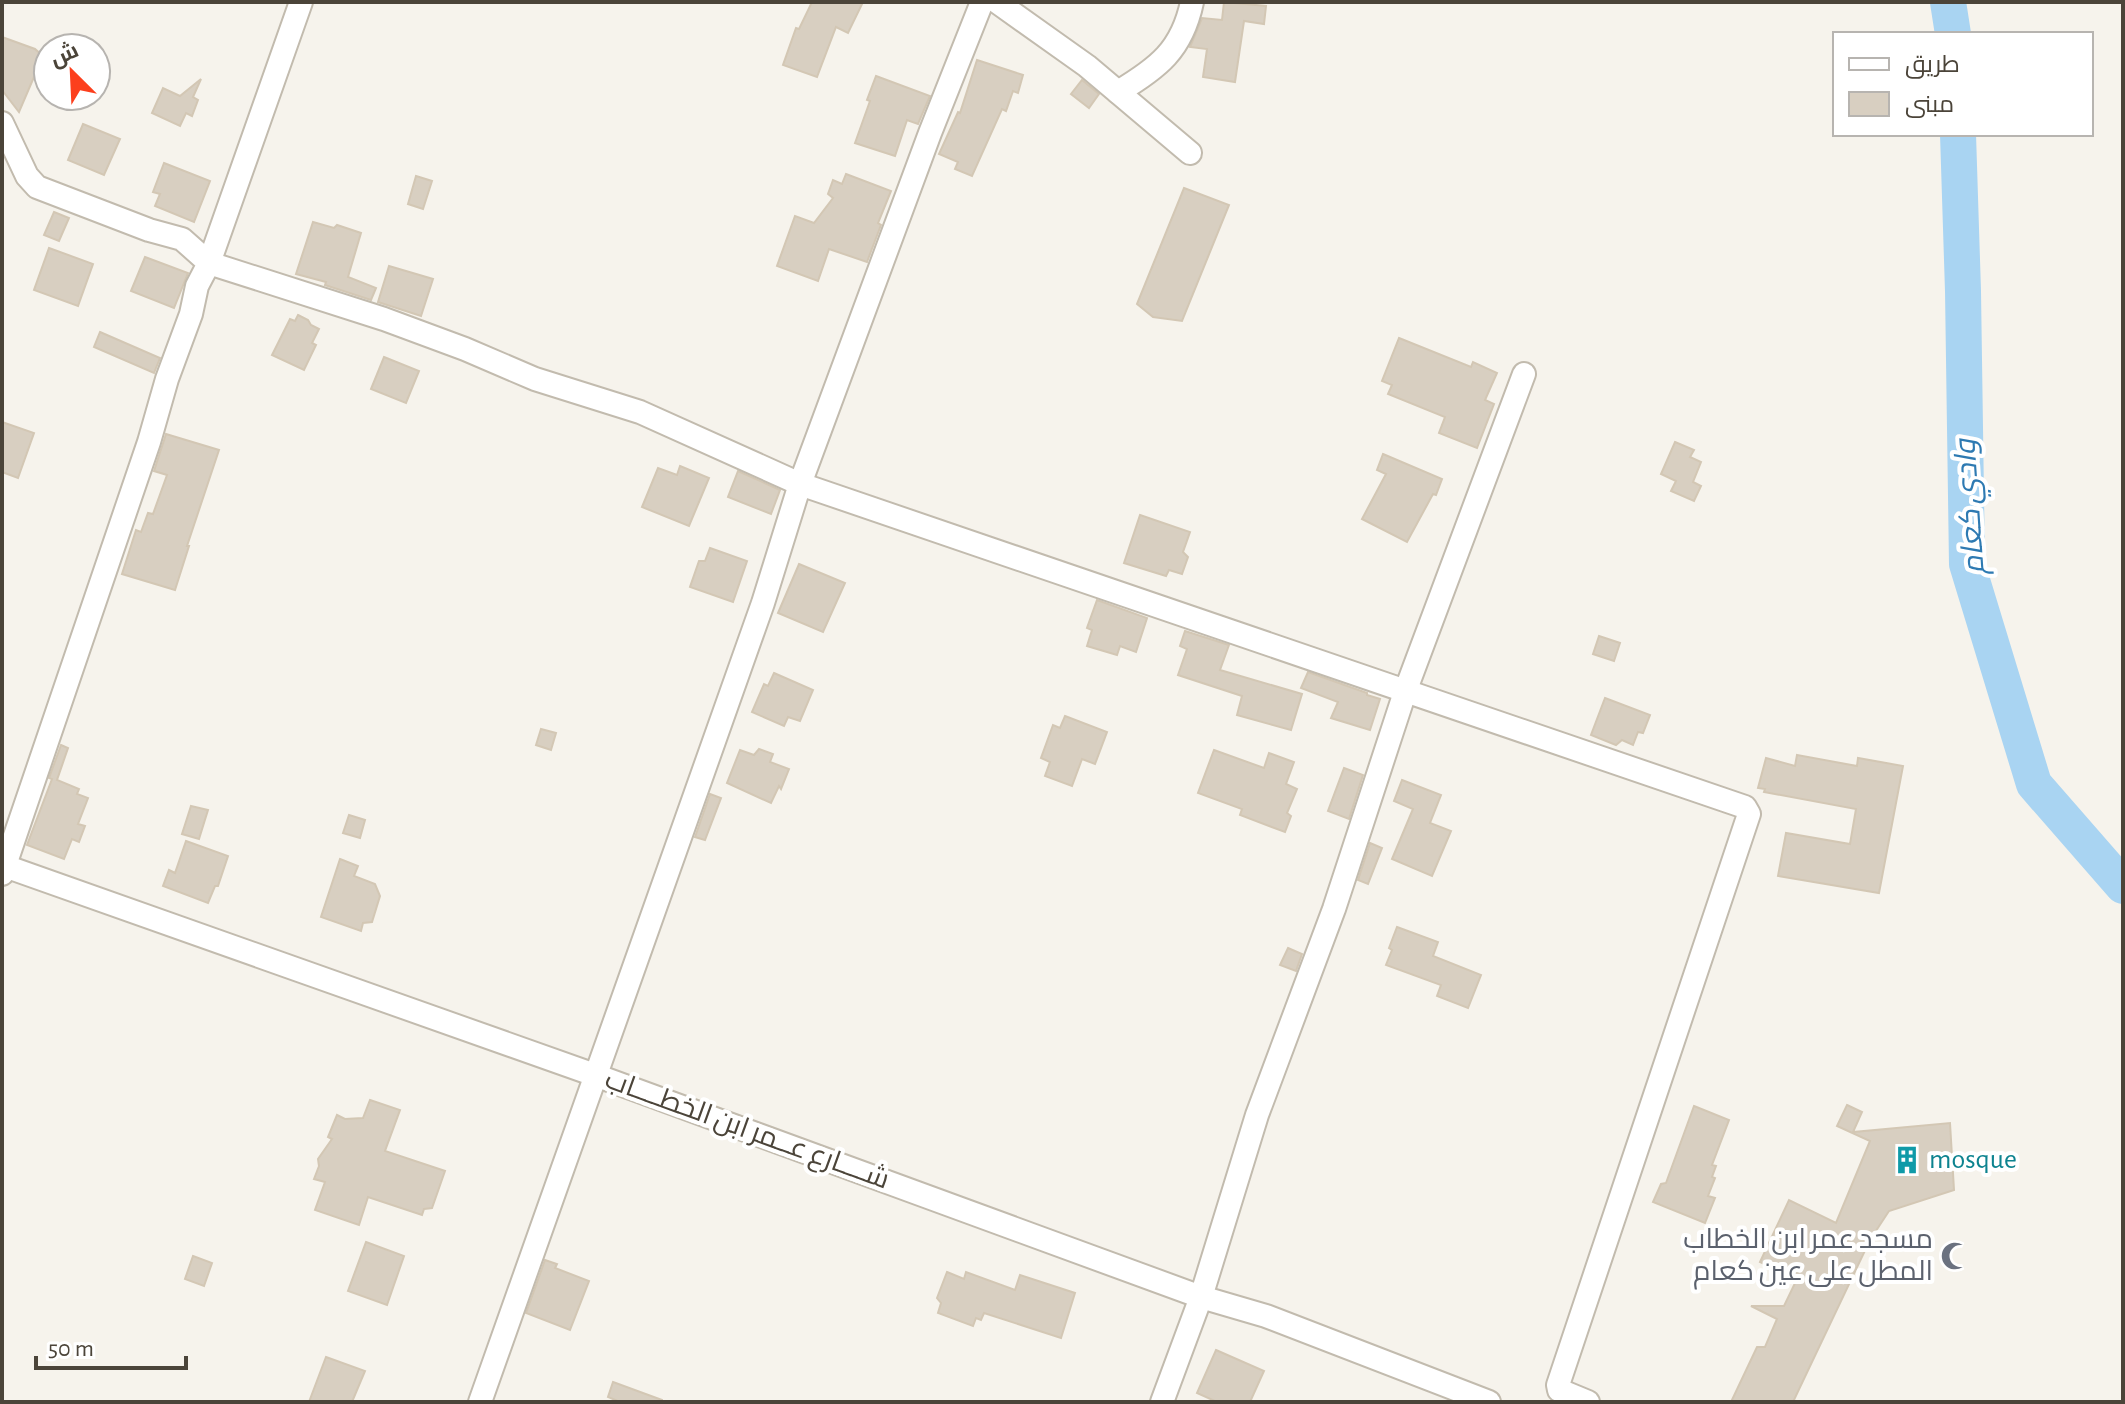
<svg xmlns="http://www.w3.org/2000/svg" width="2125" height="1404" viewBox="0 0 2125 1404" font-family="'Alegreya Sans',Cairo,sans-serif">
<style>
.lines{fill:none;stroke-linecap:round;stroke-linejoin:round}
.river{stroke:#a9d4f2;stroke-width:36}
.building{fill:#d8cfc1;stroke:#d3c7b4;stroke-width:2}
.minor-casing{stroke:#c2bbae;stroke-width:26}
.minor{stroke:#fff;stroke-width:22}
.labels{text-anchor:middle;dominant-baseline:central;stroke-width:8;stroke-linejoin:round;paint-order:stroke}
.street-label{font-size:28px;fill:#4b4439;stroke:#fff}
.culture-label{font-size:28px;fill:#0d838f;stroke:#fff;text-anchor:start}
.worship-label{font-size:28px;fill:#5b616d;stroke:#fff;text-anchor:end}
.water-label{font-size:30px;font-style:italic;fill:#2e7ab2;stroke:#fff}
</style>
<rect width="100%" height="100%" fill="#f6f3ec"/>
<g class="lines">
<g class="river">
<path d="M1948,2L1953,34"/>
<path d="M1958,134L1963,291L1967,564L2034,784L2123,886"/>
</g>
</g>
<g class="building">
<path d="M812,2H863L848,33L836,27L817,77L783,65L796,28L799,29Z"/>
<path d="M1224,2L1266,6L1264,24L1244,21L1235,82L1203,77L1207,49L1190,47L1202,18L1222,20Z"/>
<path d="M2,37L35,49L43,56L19,112L2,90Z"/>
<path d="M977,60L1023,75L1018,93L1013,91L1006,111L1002,109L972,176L955,169L958,162L939,154L958,112L960,113Z"/>
<path d="M876,76L930,96L918,124L907,120L895,156L855,143L870,101L867,100Z"/>
<path d="M201,79L193,97L198,100L192,116L186,113L180,126L152,113L163,88L180,96Z"/>
<path d="M1082,80L1099,94L1089,108L1071,94Z"/>
<path d="M83,124L120,139L104,175L68,160Z"/>
<path d="M164,163L210,181L194,222L155,206L160,194L153,192Z"/>
<path d="M846,174L891,191L878,223L881,225L867,262L829,249L818,281L777,266L795,216L814,223L833,198L828,194L833,180L842,184Z"/>
<path d="M416,176L432,181L423,209L408,204Z"/>
<path d="M1184,188L1229,205L1182,321L1153,317L1137,304Z"/>
<path d="M54,212L69,218L59,241L44,235Z"/>
<path d="M313,222L334,228L337,225L361,233L348,277L376,288L371,300L325,285L326,282L296,274Z"/>
<path d="M49,248L93,264L78,306L34,290Z"/>
<path d="M145,257L188,273L174,308L131,291Z"/>
<path d="M389,266L433,279L421,316L378,302Z"/>
<path d="M298,315L308,320L311,325L319,329L312,343L316,345L304,370L272,355L290,319L295,321Z"/>
<path d="M100,332L160,358L154,373L94,347Z"/>
<path d="M1399,338L1471,367L1473,362L1497,373L1485,400L1494,404L1477,448L1439,433L1445,417L1388,394L1392,385L1382,381Z"/>
<path d="M384,357L419,371L406,403L371,389Z"/>
<path d="M2,422L34,433L18,478L2,472Z"/>
<path d="M166,434L219,450L187,546H189L175,590L122,574L136,530L141,532L148,513L153,514L167,475L154,471Z"/>
<path d="M1675,442L1694,450L1690,457L1701,462L1693,482L1701,486L1694,501L1671,491L1676,481L1661,474Z"/>
<path d="M1383,454L1442,479L1436,495L1433,494L1407,542L1362,519L1386,474L1377,470Z"/>
<path d="M680,466L709,478L689,526L642,507L658,468L677,475Z"/>
<path d="M738,471L780,490L771,514L728,497Z"/>
<path d="M1140,515L1190,532L1183,552L1188,557L1182,574L1169,570L1166,576L1124,563Z"/>
<path d="M710,548L747,561L733,602L690,587L699,561H705Z"/>
<path d="M799,564L845,583L823,632L778,613Z"/>
<path d="M1097,600L1147,618L1136,652L1120,646L1117,655L1087,646L1092,630L1087,628Z"/>
<path d="M1185,631L1229,645L1220,670L1302,694L1291,730L1237,715L1242,696L1178,675L1187,649L1180,646Z"/>
<path d="M1599,636L1620,643L1614,661L1593,654Z"/>
<path d="M1308,672L1367,693V695L1380,699L1370,730L1331,718L1338,702L1301,688Z"/>
<path d="M774,673L813,690L800,721L788,717L784,726L752,712L764,684L768,686Z"/>
<path d="M1605,698L1650,715L1643,733L1638,732L1633,745L1622,740L1616,745L1591,735Z"/>
<path d="M1065,716L1107,732L1095,764L1082,759L1072,786L1045,776L1050,762L1041,758L1053,725L1060,728Z"/>
<path d="M541,729L556,733L551,750L536,745Z"/>
<path d="M61,745L68,748L57,780L79,789L77,794L88,798L78,824L85,826L79,842L72,839L64,859L27,845L52,779L49,778Z"/>
<path d="M759,749L773,754L770,762L789,769L781,789L779,786L771,803L727,783L740,750L754,755Z"/>
<path d="M1214,750L1264,768L1269,753L1294,762L1286,784L1297,789L1287,813L1291,816L1285,832L1240,815L1242,809L1198,793Z"/>
<path d="M1797,755L1857,766L1858,758L1903,766L1879,893L1778,876L1786,833L1850,844L1856,809L1764,792L1765,789L1758,788L1766,758L1795,766Z"/>
<path d="M1344,768L1363,775L1349,819L1328,811Z"/>
<path d="M1402,780L1441,795L1430,823L1451,831L1432,876L1392,859L1413,809L1394,801Z"/>
<path d="M710,794L721,798L705,840L695,837Z"/>
<path d="M191,806L208,810L199,839L182,834Z"/>
<path d="M349,815L365,820L360,838L343,833Z"/>
<path d="M186,841L228,856L218,886H215L208,903L163,886L169,870L175,873Z"/>
<path d="M1370,843L1382,848L1368,884L1358,880Z"/>
<path d="M340,859L358,866L354,876L375,884L380,896L372,922L363,923L361,931L321,917Z"/>
<path d="M1397,927L1438,942L1433,956L1481,975L1468,1008L1437,996L1441,985L1386,965L1392,950L1389,948Z"/>
<path d="M1288,948L1302,954L1296,971L1280,965Z"/>
<path d="M370,1100L400,1110L385,1151L445,1171L432,1208L424,1209L422,1215L368,1197L359,1225L315,1210L325,1182L314,1179L319,1166L318,1159L332,1139L328,1137L337,1115L345,1119L363,1118Z"/>
<path d="M1847,1105L1862,1112L1853,1132L1950,1123L1954,1190L1889,1211L1870,1240L1793,1402H1731L1757,1347H1765L1777,1319L1751,1306H1784L1797,1279L1760,1262L1789,1200L1836,1223L1870,1141L1837,1126Z"/>
<path d="M1694,1106L1729,1120L1712,1165L1716,1166L1712,1177L1715,1178L1708,1196L1715,1198L1705,1223L1653,1202L1661,1184L1666,1183Z"/>
<path d="M366,1242L404,1256L387,1305L348,1291Z"/>
<path d="M193,1256L212,1263L204,1286L185,1279Z"/>
<path d="M545,1260L557,1264L555,1268L589,1281L570,1330L526,1313Z"/>
<path d="M947,1272L964,1279L966,1272L1015,1290L1020,1275L1075,1293L1061,1338L984,1313L981,1320L976,1318L973,1326L938,1313L941,1303L937,1298Z"/>
<path d="M1216,1350L1264,1371L1250,1402H1217L1197,1393Z"/>
<path d="M326,1357L365,1371L352,1402H309Z"/>
<path d="M613,1382L662,1400V1402H620L608,1397Z"/>
</g>
<g class="lines">
<defs>
<g id="minor">
<path d="M301,2L209,263L384,319L465,349L535,379L640,412L800,484L1745,807L1749,814L1558,1385L1559,1390L1588,1402"/>
<path d="M997,2L1087,66L1190,153"/>
<path d="M1118,92C1158,68 1182,50 1192,2"/>
<path d="M2,123L27,176L37,187L149,230L182,239L209,263L197,286L191,314L167,379L149,442L2,874"/>
<path d="M2,865L595,1075L1201,1297L1266,1316L1489,1402"/>
<path d="M480,1402L763,603L800,484L930,133L982,2"/>
<path d="M1162,1402L1201,1297L1257,1115L1334,909L1405,692L1524,374"/>
</g>
</defs>
<use href="#minor" class="minor-casing"/>
<use href="#minor" class="minor"/>
</g>
<defs>
<symbol id="building-bare" viewBox="-9 -9 18 18"><path d="M-4-6H4V6H1V3H-1V6H-4ZM-2.5-4.3h1.7v1.8h-1.7ZM.8-4.3h1.7v1.8H.8ZM-2.5-1h1.7V.8h-1.7ZM.8-1h1.7V.8H.8Z" fill="#0f9aa8" stroke="#fff" stroke-width="2.5" paint-order="stroke"/></symbol>
<symbol id="mosque-bare" viewBox="-9 -9 18 18"><path d="M3.5-4.9A6 6 0 1 0 3.5 4.9A5 5 0 1 1 3.5-4.9Z" fill="#6b7280" stroke="#fff" stroke-width="2.5" paint-order="stroke"/></symbol>
</defs>
<g fill-rule="evenodd">
<use href="#building-bare" x="1887" y="1140" width="40" height="40"/>
<use href="#mosque-bare" x="1935" y="1236" width="40" height="40"/>
</g>
<g class="labels">
<g class="street-label">
<text transform="translate(747 1130) rotate(20)">شــــارع عــمر ابن الخطــــاب</text>
</g>
<g class="culture-label">
<text x="1929" y="1160">mosque</text>
</g>
<g class="worship-label">
<text x="1933" y="1240">مسجد عمر ابن الخطاب<tspan x="1933" dy="32">المطل على عين كعام</tspan></text>
</g>
<g class="water-label">
<text transform="translate(1970 507) rotate(-94)">وادي كعام</text>
</g>
</g>
<rect width="2125" height="1404" fill="none" stroke="#4b4439" stroke-width="8"/>
<rect x="1833" y="32" width="260" height="104" fill="#ffffff" stroke="#b7b4b0" stroke-width="2"/>
<rect x="1849" y="58" width="40" height="12" fill="#ffffff" stroke="#b7b4b0" stroke-width="2"/>
<text x="1905" y="72" font-size="24" fill="#4b4439">طريق</text>
<rect x="1849" y="92" width="40" height="24" fill="#d8cfc1" stroke="#b7b4b0" stroke-width="2"/>
<text x="1905" y="112" font-size="24" fill="#4b4439">مبنى</text>
<g transform="translate(72 72) rotate(336)"><circle r="38" fill="#ffffff" stroke="#b7b4b0" stroke-width="2"/>
<path d="M0-6L14 30L0 20L-14 30Z" fill="#fc3f1d"/>
<text y="-12" font-size="22" font-weight="bold" text-anchor="middle" fill="#4b4439">ش</text>
</g>
<path d="M36 1356v12h150v-12" fill="none" stroke="#4b4439" stroke-width="4"/>
<text x="48" y="1356" font-size="24" fill="#4b4439" stroke="#ffffff" stroke-width="6" paint-order="stroke">50 m</text>
</svg>
